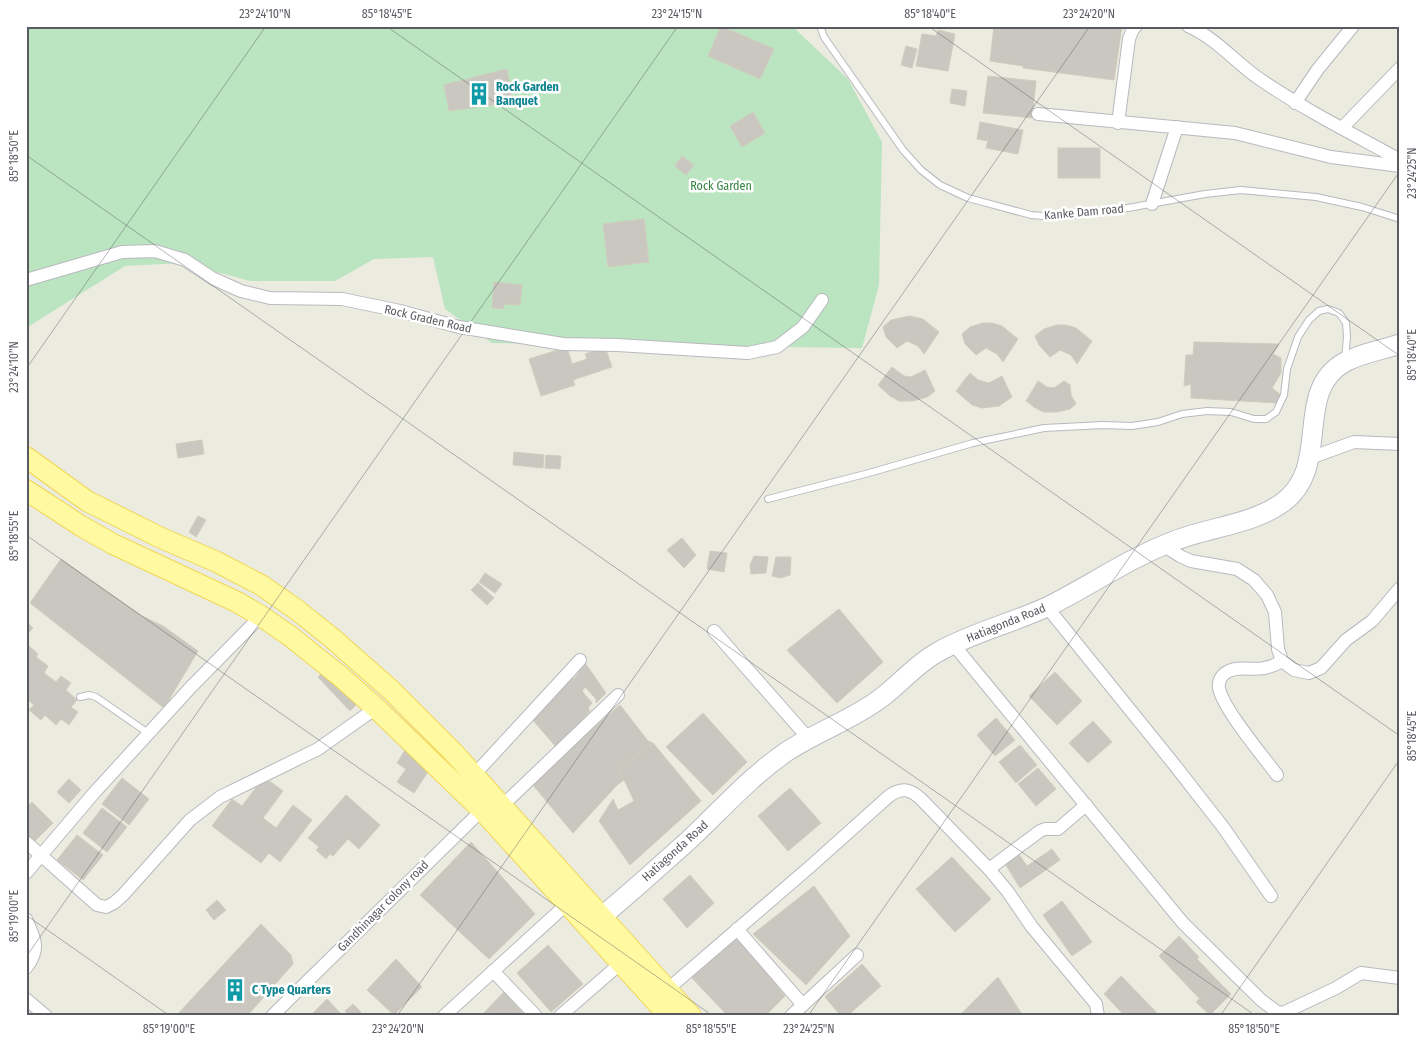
<svg xmlns="http://www.w3.org/2000/svg" width="1426" height="1042" viewBox="0 0 1426 1042" font-family="'Fira Sans Condensed',sans-serif">
<style>
.green{fill:#bbe4c0}
.building{fill:#c9c7bf;stroke:#d0cdbe}
.lines{fill:none;stroke-linecap:round;stroke-linejoin:round}
.lane-casing{stroke:#b8b9bf;stroke-width:8}
.street-casing{stroke:#b8b9bf;stroke-width:14}
.secondary-casing{stroke:#b9bbc2;stroke-width:21}
.primary-casing{stroke:#f1d654;stroke-width:22}
.lane{stroke:#fff;stroke-width:6}
.street{stroke:#fff;stroke-width:12}
.secondary{stroke:#fff;stroke-width:19}
.primary{stroke:#fffaa2;stroke-width:20}
.ticks{fill:none;stroke:#595b61;stroke-width:1;stroke-opacity:0.45}
.labels{text-anchor:middle;dominant-baseline:central;stroke-width:5;stroke-linejoin:round;paint-order:stroke}
.culture-label{font-size:12px;font-weight:bold;fill:#0d838f;stroke:#fff;text-anchor:start}
.park-label{font-size:12px;fill:#348441;stroke:#fff}
.street-label{font-size:12px;fill:#595b61;stroke:#fff}
.neatline{fill:none;stroke:#595b61;stroke-width:2}
.ticks-label{font-size:12px;text-anchor:middle;fill:#595b61}
</style>
<rect width="100%" height="100%" fill="#ecebe0"/>
<path class="green" d="M26,26H792L848,79L882,142L879,285L862,348L492,343L445,309L433,257L374,259L335,281H250L183,263L125,266L26,328Z"/>
<g class="building">
<path d="M721,26L774,49L760,79L708,56Z"/>
<path d="M994,26H1122L1114,80L1023,68V66L990,61Z"/>
<path d="M938,30L955,34L948,71L916,66L922,34L936,36Z"/>
<path d="M906,46L917,49L912,68L901,65Z"/>
<path d="M507,69L513,102L449,111L444,85Z"/>
<path d="M988,76L1036,81L1032,118L983,113Z"/>
<path d="M952,89L967,91L965,106L950,103Z"/>
<path d="M753,112L765,133L742,147L730,126Z"/>
<path d="M980,122L1023,130L1018,154L986,148L988,141L977,139Z"/>
<rect x="1058" y="148" width="42" height="30"/>
<path d="M682,156L694,165L686,175L675,166Z"/>
<path d="M644,219L649,262L608,267L603,224Z"/>
<path d="M494,282L522,285L520,305L504,304V309L492,308Z"/>
<path d="M910,316L923,319L939,332L924,354L918,346L907,341L897,348L886,337L883,327L891,320Z"/>
<path d="M983,323H992L1002,326L1018,339L1003,362L997,354L986,348L976,355L965,344L962,334L970,327Z"/>
<path d="M1057,325H1066L1076,328L1092,341L1077,364L1071,355L1060,350L1050,357L1039,345L1035,336L1044,329Z"/>
<path d="M1194,342L1279,344L1273,354L1281,358V373L1272,388L1281,395L1276,403L1191,398V384L1184,386L1186,355H1193Z"/>
<path d="M567,347L572,364L587,359L585,354L605,347L612,367L573,380L575,385L541,396L529,359Z"/>
<path d="M892,367L904,376L911,377L925,370L935,391L927,397L913,401H899L890,396L878,385Z"/>
<path d="M970,373L978,380L989,383L1002,376L1012,397L999,406L982,408L972,405L956,391Z"/>
<path d="M1038,381L1047,387L1054,388L1064,381L1070,385L1071,395L1076,404L1070,409L1057,412H1043L1034,407L1026,401Z"/>
<path d="M202,440L204,454L178,458L176,444Z"/>
<path d="M514,452L544,455L543,468L513,465Z"/>
<path d="M546,455L561,456L560,469L545,468Z"/>
<path d="M198,516L206,520L196,537L189,532Z"/>
<path d="M682,538L696,555L684,568L667,550Z"/>
<path d="M710,551L727,553L724,572L707,569Z"/>
<path d="M754,556L768,557L766,573L751,574L750,565Z"/>
<path d="M776,557H791L790,575L780,578L772,576Z"/>
<path d="M61,559L142,616L163,626L198,651L164,708L30,603Z"/>
<path d="M485,573L502,584L495,593L479,582Z"/>
<path d="M478,583L494,598L487,605L471,590Z"/>
<path d="M839,609L883,662L837,703L787,650Z"/>
<path d="M26,621L33,628L26,636Z"/>
<path d="M29,646L38,654L36,657L48,666L44,673L56,682L61,676L71,683L66,690L77,700L71,707L78,712L69,725L61,719L56,725L45,715L41,720L29,710L34,705L27,699L28,698L26,696V649Z"/>
<path d="M585,663L606,693L596,703V699L585,687L582,691L592,703L588,708L590,711L557,748L531,718L571,677L574,679Z"/>
<path d="M325,670L362,699L350,711L318,677Z"/>
<path d="M1055,672L1082,701L1057,725L1029,696Z"/>
<path d="M620,705L648,741L653,743L619,769L624,780L617,785L573,833L533,785L581,739Z"/>
<path d="M703,713L747,762L713,795L666,747Z"/>
<path d="M996,718L1015,740L995,756L977,735Z"/>
<path d="M1093,721L1112,742L1088,763L1069,743Z"/>
<path d="M653,743L701,801L630,865L599,821L613,799L618,810L634,801L619,769Z"/>
<path d="M1020,745L1037,765L1016,783L999,762Z"/>
<path d="M407,747L433,764L414,793L397,782L406,769L397,763Z"/>
<path d="M1038,768L1056,789L1036,806L1018,784Z"/>
<path d="M264,777L283,791L263,818L276,828L293,805L312,820L280,862L269,853L261,863L212,826L232,799L242,806Z"/>
<path d="M122,778L149,799L129,825L102,804Z"/>
<path d="M69,779L81,790L69,803L57,792Z"/>
<path d="M790,788L821,823L788,851L758,816Z"/>
<path d="M346,795L380,825L359,849L348,839L333,856L330,854L326,859L316,850L319,847L308,838Z"/>
<path d="M32,802L53,823L35,841L26,833V808Z"/>
<path d="M102,808L127,827L107,852L83,833Z"/>
<path d="M77,835L103,855L83,880L57,860Z"/>
<path d="M471,842L535,914L489,959L420,895Z"/>
<path d="M1052,849L1060,860L1020,888L1004,862L1018,853L1027,866Z"/>
<path d="M952,857L991,899L955,932L916,889Z"/>
<path d="M690,875L714,903L687,928L663,899Z"/>
<path d="M814,886L850,936L806,985L753,934Z"/>
<path d="M217,900L226,910L214,920L206,910Z"/>
<path d="M1062,901L1092,942L1072,956L1043,915Z"/>
<path d="M261,924L291,955L293,964L247,1016H176Z"/>
<path d="M1179,936L1199,957L1178,976L1159,956Z"/>
<path d="M738,938L785,996L765,1016H728L690,976Z"/>
<path d="M548,945L583,984L551,1012L517,973Z"/>
<path d="M396,959L422,987L394,1015L367,990Z"/>
<path d="M1197,959L1217,980L1199,998L1178,976Z"/>
<path d="M862,964L881,986L847,1016H841L825,997Z"/>
<path d="M1121,976L1160,1016H1125L1104,994Z"/>
<path d="M998,977L1023,1016H959Z"/>
<path d="M1217,980L1231,994L1210,1015L1196,1002Z"/>
<path d="M504,992L525,1016H481Z"/>
<path d="M327,999L343,1016H310Z"/>
<path d="M353,1004L361,1012L357,1016H349L345,1011Z"/>
</g>
<g class="lines">
<defs>
<g id="lane">
<path d="M820,26L824,37L903,150L921,170L940,185L968,198L1031,215L1055,217L1128,208L1205,194L1241,190L1316,197L1362,207L1400,219"/>
<path d="M768,499L869,473L973,443L1044,428L1103,425L1132,426L1158,422L1182,414L1207,411L1231,412L1254,419H1266L1276,412L1284,395L1287,369L1298,337L1309,320L1319,311L1328,309L1339,313L1346,323L1347,337L1345,359"/>
<path d="M80,697L89,695L96,697L148,733"/>
</g>
<g id="street">
<path d="M1188,26C1216,38 1236,63 1261,80C1305,110 1353,134 1400,160"/>
<path d="M1295,103L1318,69L1353,26"/>
<path d="M1038,114L1235,133L1331,157L1400,166"/>
<path d="M1118,123L1129,39L1133,29L1136,26"/>
<path d="M1342,128L1400,68"/>
<path d="M1152,204L1177,127"/>
<path d="M26,280L122,252L155,251L185,260L212,278L241,291L270,298L342,299L400,311L459,327L563,344L617,345L748,353L777,347L803,327L822,300"/>
<path d="M1310,458L1354,442L1400,444"/>
<path d="M1163,545L1180,556L1191,561L1237,569L1254,580L1267,595L1275,612L1278,649L1282,661L1294,670L1309,673L1321,668L1346,640L1372,621L1400,588"/>
<path d="M1047,607L1173,763L1223,827L1271,896"/>
<path d="M714,631L809,739"/>
<path d="M953,644L1183,923L1261,1000L1277,1012L1283,1013L1336,988L1361,973L1400,978"/>
<path d="M474,775L580,660"/>
<path d="M1277,775C1263,756 1223,709 1219,688C1218,682 1221,675 1227,672C1238,665 1252,671 1264,668C1270,667 1277,664 1282,661"/>
<path d="M502,806L618,695"/>
<path d="M26,842L97,905L106,907L114,903L123,895L190,820L220,797L318,749L376,708"/>
<path d="M989,869L1040,831L1045,829H1058L1086,805"/>
<path d="M26,873L94,793L191,687L261,616"/>
<path d="M26,919C35,939 41,949 26,968"/>
<path d="M737,929L803,1005"/>
<path d="M493,971L536,1016"/>
<path d="M668,989L812,865L889,796C902,787 910,789 921,799L989,869L1008,892L1032,927L1096,1004L1098,1016"/>
<path d="M26,999L46,1016"/>
<path d="M272,1016L486,806"/>
<path d="M444,1016L567,904"/>
<path d="M560,1016L621,963"/>
<path d="M791,1016L857,955"/>
</g>
<path id="secondary" d="M591,926C624,898 657,869 689,840C721,810 750,777 786,752C816,732 852,720 881,698C901,683 916,664 938,652C973,632 1013,623 1049,606C1091,585 1129,558 1174,541C1209,527 1251,525 1282,503C1333,467 1292,391 1345,362C1362,353 1382,350 1400,344"/>
<g id="primary">
<path d="M26,457L87,501L159,537L217,562L261,585L297,610L332,638L391,690L453,752L691,1016"/>
<path d="M26,490L81,526L113,544L237,602L261,616L290,636L340,676L376,708L482,810L669,1016"/>
</g>
</defs>
<use href="#lane" class="lane-casing"/>
<use href="#street" class="street-casing"/>
<use href="#secondary" class="secondary-casing"/>
<use href="#primary" class="primary-casing"/>
<use href="#lane" class="lane"/>
<use href="#street" class="street"/>
<use href="#secondary" class="secondary"/>
<use href="#primary" class="primary"/>
</g>
<path class="ticks" d="M386,26L1400,736M928,26L1400,356M26,155L1256,1016M26,369L266,26M26,535L713,1016M26,915L170,1016M26,957L678,26M397,1016L1090,26M808,1016L1400,171M1220,1016L1400,759"/>
<defs>
<symbol id="building-bare" viewBox="-9 -9 18 18"><path d="M-4-6H4V6H1V3H-1V6H-4ZM-2.5-4.3h1.7v1.8h-1.7ZM.8-4.3h1.7v1.8H.8ZM-2.5-1h1.7V.8h-1.7ZM.8-1h1.7V.8H.8Z" fill="#0f9aa8" stroke="#fff" stroke-width="2.5" paint-order="stroke"/></symbol>
</defs>
<g fill-rule="evenodd">
<use href="#building-bare" x="463" y="78" width="32" height="32"/>
<use href="#building-bare" x="219" y="974" width="32" height="32"/>
</g>
<g class="labels">
<g class="culture-label">
<text x="496" y="87">Rock Garden<tspan x="496" dy="14">Banquet</tspan></text>
<text x="252" y="990">C Type Quarters</text>
</g>
<g class="park-label">
<text x="721" y="186">Rock Garden</text>
</g>
<g class="street-label">
<text transform="translate(1084 212) rotate(-5)">Kanke Dam road</text>
<text transform="translate(428 319) rotate(13)">Rock Graden Road</text>
<text transform="translate(1006 623) rotate(-22)">Hatiagonda Road</text>
<text transform="translate(675 851) rotate(-42)">Hatiagonda Road</text>
<text transform="translate(383 906) rotate(-45)">Gandhinagar colony road</text>
</g>
</g>
<rect width="1426" height="1042" fill="none" stroke="#ffffff" stroke-width="55"/>
<rect x="28" y="28" width="1370" height="986" class="neatline"/>
<g class="ticks-label">
<text x="265" y="18">23°24'10"N</text>
<text x="387" y="18">85°18'45"E</text>
<text x="677" y="18">23°24'15"N</text>
<text x="930" y="18">85°18'40"E</text>
<text x="1089" y="18">23°24'20"N</text>
<text transform="translate(14 156) rotate(-90)" y="4">85°18'50"E</text>
<text transform="translate(1412 173) rotate(-90)" y="4">23°24'25"N</text>
<text transform="translate(1412 355) rotate(-90)" y="4">85°18'40"E</text>
<text transform="translate(14 367) rotate(-90)" y="4">23°24'10"N</text>
<text transform="translate(14 536) rotate(-90)" y="4">85°18'55"E</text>
<text transform="translate(1412 736) rotate(-90)" y="4">85°18'45"E</text>
<text transform="translate(14 916) rotate(-90)" y="4">85°19'00"E</text>
<text x="169" y="1033">85°19'00"E</text>
<text x="398" y="1033">23°24'20"N</text>
<text x="711" y="1033">85°18'55"E</text>
<text x="809" y="1033">23°24'25"N</text>
<text x="1254" y="1033">85°18'50"E</text>
</g>
</svg>
